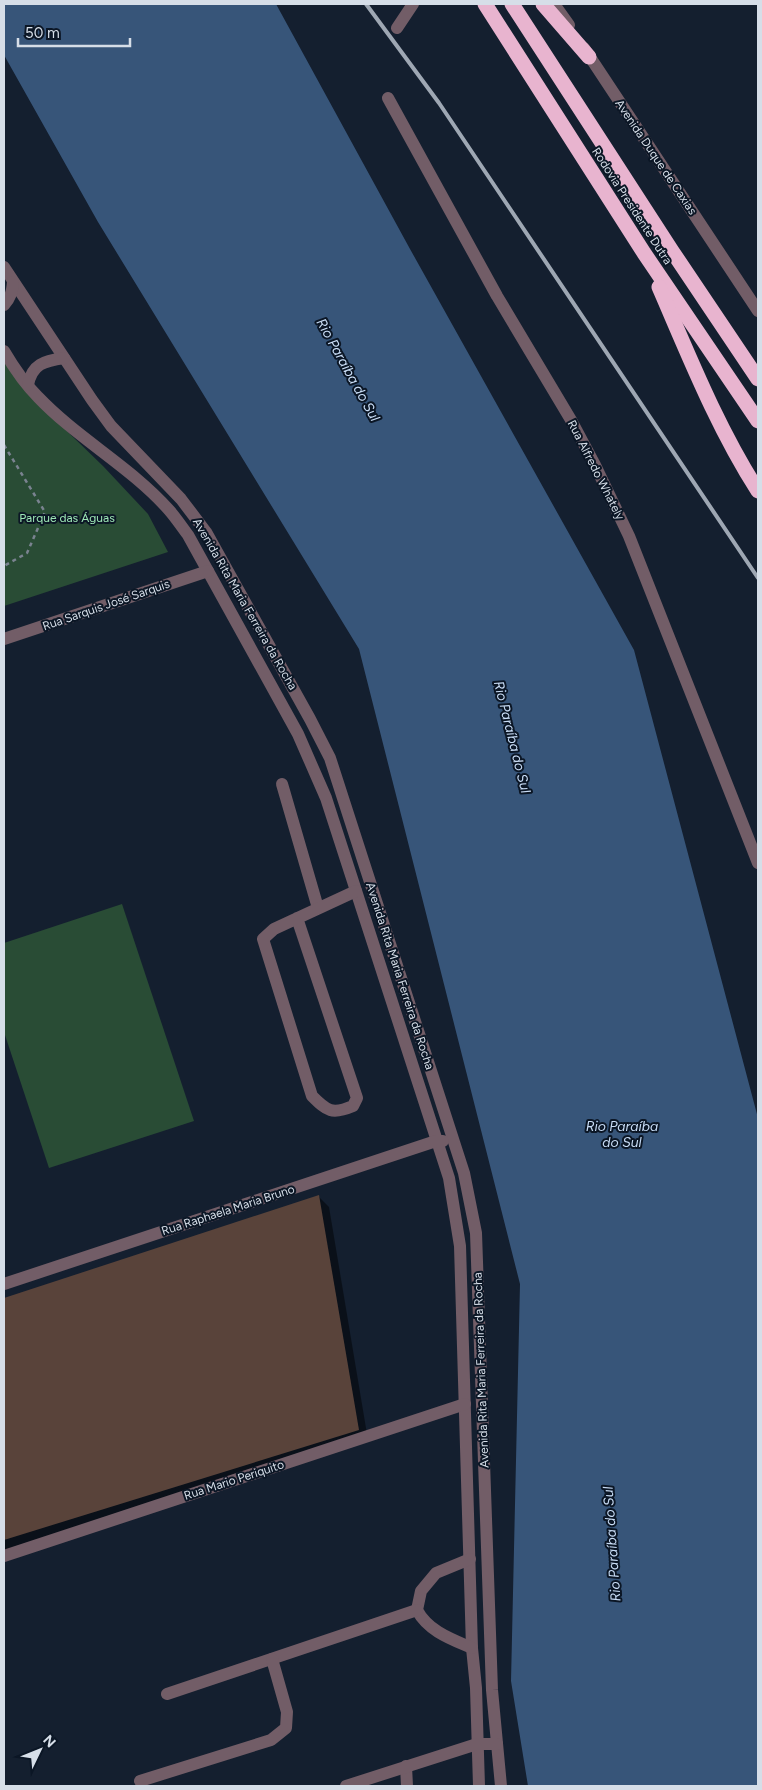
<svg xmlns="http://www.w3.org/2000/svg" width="762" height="1790" viewBox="0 0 762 1790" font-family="Figtree,sans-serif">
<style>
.green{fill:#294c35}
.water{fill:#375579}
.shadow{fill:#0007}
.building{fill:#59433a}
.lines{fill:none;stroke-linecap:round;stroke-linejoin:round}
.path{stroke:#7a8390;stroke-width:2.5;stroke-dasharray:4 4;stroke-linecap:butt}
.minor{stroke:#725d67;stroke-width:12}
.highway{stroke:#e8b4cf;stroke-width:15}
.rail{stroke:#9ea7b3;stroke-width:4}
.labels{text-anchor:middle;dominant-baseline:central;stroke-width:4;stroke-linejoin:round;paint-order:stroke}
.street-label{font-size:12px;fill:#d6dee8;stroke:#0b1625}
.park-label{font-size:12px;fill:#9de6b5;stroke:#0b1625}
.water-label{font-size:14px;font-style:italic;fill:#c9ddf6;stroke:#0b1625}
</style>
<rect width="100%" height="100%" fill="#141f2f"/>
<g class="green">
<path d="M4,356L42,407L103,466L148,514L168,552L4,606Z"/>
<path d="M122,904L194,1121L49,1168L4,1032V943Z"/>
</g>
<path class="water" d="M4,4H276L410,249L634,650L758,1118V1786H528L511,1681L520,1284L359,649L98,222L4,55Z"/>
<path class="shadow" d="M319,1197L329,1207L368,1440L4,1552V1300Z"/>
<path class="building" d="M319,1195L359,1430L4,1540V1298Z"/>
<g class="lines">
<path class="path" d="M4,445L45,512L27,553L4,566"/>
<g class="minor">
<path d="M554,4L569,25"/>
<path d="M397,28L413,4"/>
<path d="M584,48L758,311"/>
<path d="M388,98L497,296L571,420L595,465L629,536L758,863"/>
<path d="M4,267L92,400L111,426L181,499L206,532L310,719L330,758L464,1173L476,1233L492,1690L501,1786"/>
<path d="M4,305C11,297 12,292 13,282"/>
<path d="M4,351C14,368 25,384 38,397C78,439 131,467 169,510C176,518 182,527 188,535L298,734L326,798L449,1178L460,1246L472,1648L476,1688L479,1786"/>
<path d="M28,385C32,364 44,361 64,358"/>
<path d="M4,639L208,571"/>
<path d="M282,784L318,908"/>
<path d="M297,918L357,1098L353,1106C332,1115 327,1111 312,1096L263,939L274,929L356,891"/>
<path d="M4,1284L436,1141H443"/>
<path d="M4,1556L465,1404"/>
<path d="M470,1559L436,1573L421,1591L417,1610C428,1631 451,1639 472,1648"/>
<path d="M167,1694L417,1610"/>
<path d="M406,1766L407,1786"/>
<path d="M140,1781L271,1740L286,1728L287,1712L272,1659"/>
<path d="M346,1786L477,1744H497"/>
</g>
<g class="highway">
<path d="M485,4L644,253L758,421"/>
<path d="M512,4L672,251L758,379"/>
<path d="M543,4L589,57"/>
<path d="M659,287C689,356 717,427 758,491"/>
</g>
<path class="rail" d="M366,4L439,103L758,578"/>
</g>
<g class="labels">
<g class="street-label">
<text transform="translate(656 157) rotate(56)">Avenida Duque de Caxias</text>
<text transform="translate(632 206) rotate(57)">Rodovia Presidente Dutra</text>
<text transform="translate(596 470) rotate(63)">Rua Alfredo Whately</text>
<text transform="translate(245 604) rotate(60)">Avenida Rita Maria Ferreira da Rocha</text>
<text transform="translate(106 605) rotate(-19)">Rua Sarquis José Sarquis</text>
<text transform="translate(400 976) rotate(72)">Avenida Rita Maria Ferreira da Rocha</text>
<text transform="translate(228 1210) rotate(-18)">Rua Raphaela Maria Bruno</text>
<text transform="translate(481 1370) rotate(-92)">Avenida Rita Maria Ferreira da Rocha</text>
<text transform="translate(234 1480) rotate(-18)">Rua Mario Periquito</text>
</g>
<g class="park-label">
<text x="67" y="518">Parque das Águas</text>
</g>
<g class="water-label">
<text transform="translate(348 370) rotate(61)">Rio Paraíba do Sul</text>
<text transform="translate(512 737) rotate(76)">Rio Paraíba do Sul</text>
<text x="622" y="1126">Rio Paraíba<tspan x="622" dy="16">do Sul</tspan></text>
<text transform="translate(612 1544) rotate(-94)">Rio Paraíba do Sul</text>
</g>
</g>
<rect width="762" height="1790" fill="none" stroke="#d6dee8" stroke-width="10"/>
<g transform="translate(40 1750) rotate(47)" stroke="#0b1625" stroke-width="4" paint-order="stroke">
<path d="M0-4L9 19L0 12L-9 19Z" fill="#d6dee8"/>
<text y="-8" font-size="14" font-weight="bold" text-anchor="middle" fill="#d6dee8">N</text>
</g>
<path d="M18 38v8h112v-8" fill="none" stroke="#d6dee8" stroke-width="2.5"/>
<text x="25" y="38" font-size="15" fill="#d6dee8" stroke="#0b1625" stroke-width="4" paint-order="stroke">50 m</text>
</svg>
